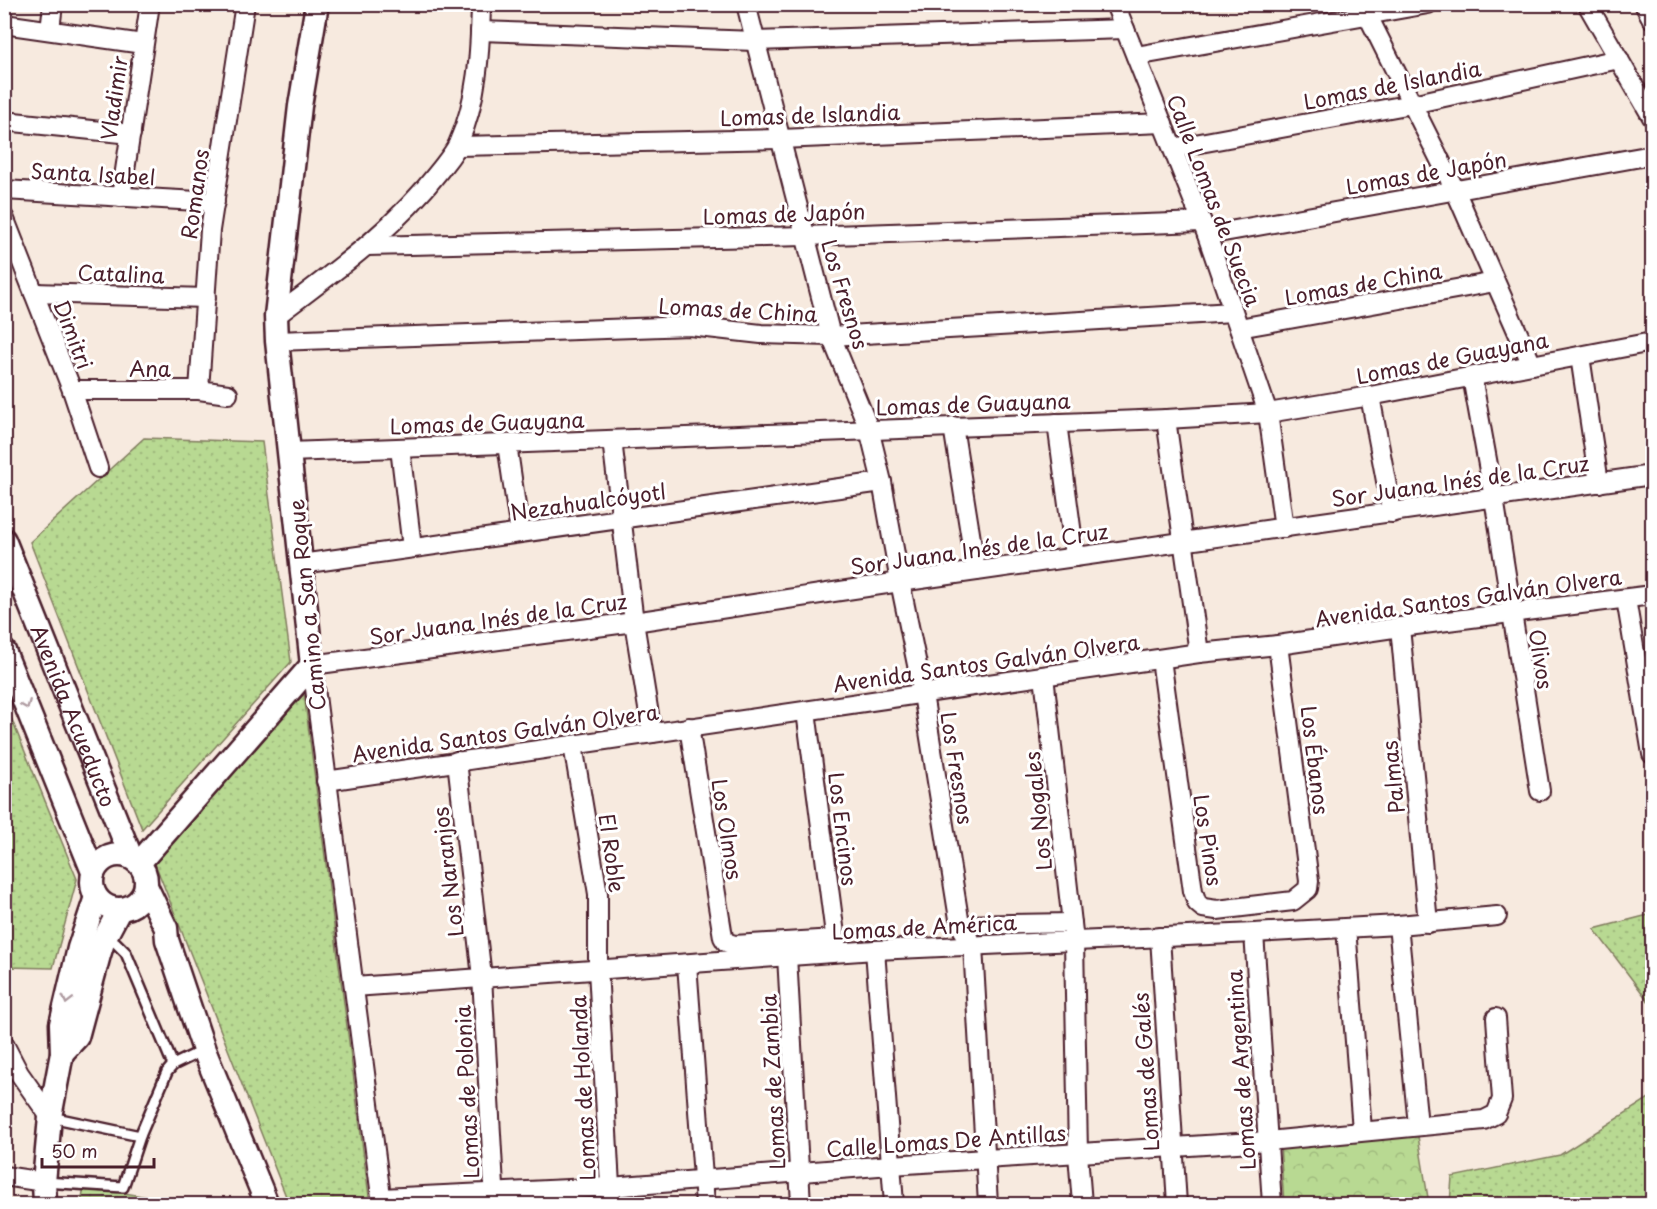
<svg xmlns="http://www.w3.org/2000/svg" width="1657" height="1209" viewBox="0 0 1657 1209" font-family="'Playpen Sans',sans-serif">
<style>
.grass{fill:url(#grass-dots);stroke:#817c5e;stroke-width:1.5}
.park{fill:url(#park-crowns);stroke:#817c5e;stroke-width:1.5}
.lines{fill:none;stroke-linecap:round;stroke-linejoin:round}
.service-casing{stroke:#4a1f2b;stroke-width:14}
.minor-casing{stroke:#4a1f2b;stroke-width:22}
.tertiary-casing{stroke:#4a1f2b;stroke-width:27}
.service{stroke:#fff;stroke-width:9}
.minor{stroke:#fff;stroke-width:18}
.tertiary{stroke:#fff;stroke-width:22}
.oneway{stroke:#ae9aa0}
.labels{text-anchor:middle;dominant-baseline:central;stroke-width:6;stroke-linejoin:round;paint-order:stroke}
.street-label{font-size:21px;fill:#4a1f2b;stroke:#fff}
</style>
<defs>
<pattern id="grass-dots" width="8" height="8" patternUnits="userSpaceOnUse" patternTransform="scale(1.5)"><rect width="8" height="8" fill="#b8d992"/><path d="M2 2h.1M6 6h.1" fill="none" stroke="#a0ba7e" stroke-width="1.8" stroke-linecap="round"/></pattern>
<pattern id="park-crowns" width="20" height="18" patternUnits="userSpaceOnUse" patternTransform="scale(1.5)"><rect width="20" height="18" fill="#b8d992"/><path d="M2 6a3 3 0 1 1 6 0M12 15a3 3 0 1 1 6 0" fill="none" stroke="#a0ba7e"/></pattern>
</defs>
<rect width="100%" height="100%" fill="#f7eadf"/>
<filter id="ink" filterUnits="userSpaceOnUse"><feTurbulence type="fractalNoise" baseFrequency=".0167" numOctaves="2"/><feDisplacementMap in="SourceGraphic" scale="12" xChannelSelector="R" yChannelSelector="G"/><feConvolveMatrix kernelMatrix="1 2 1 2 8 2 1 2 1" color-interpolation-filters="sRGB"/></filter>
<g filter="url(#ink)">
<g class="grass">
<path d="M144,438L262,442L291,662L142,829L30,542Z"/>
<path d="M304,694L370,1204H289L154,861Z"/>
<path d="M5,703L77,879L53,968L5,967Z"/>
<path d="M1652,914V1006L1594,929Z"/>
<path d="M1652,1096V1204H1450L1452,1177L1560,1155Z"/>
<path d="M84,1186L188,1204H81Z"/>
</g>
<path class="park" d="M1417,1130L1429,1204H1284L1280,1145Z"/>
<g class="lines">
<defs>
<g id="service">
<path d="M105,939L115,942L126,953L173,1065"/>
<path d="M51,1117L140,1136L167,1072L173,1065L204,1050"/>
<path d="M44,1182L123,1187L140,1136"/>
</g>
<g id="minor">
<path d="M746,4L831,336L869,429L882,482L900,582L923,694L960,925L973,946L988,1204"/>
<path d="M1115,4L1207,235L1268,413L1284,528"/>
<path d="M1362,4L1455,190L1532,365"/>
<path d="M1587,4L1652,117"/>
<path d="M1644,4L1652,19"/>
<path d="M4,24L143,44"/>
<path d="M50,30L53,4"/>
<path d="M480,31L755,41L1125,29"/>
<path d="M1136,56L1428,4"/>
<path d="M4,121L131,134"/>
<path d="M458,146L780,139L1163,123"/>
<path d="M1173,148L1412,104L1619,59"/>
<path d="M4,190L215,202"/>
<path d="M121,197L150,4"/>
<path d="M4,217L72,390L98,468"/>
<path d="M1207,235L1652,155"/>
<path d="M367,246L805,236L1202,222"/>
<path d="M34,293L206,298"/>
<path d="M276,316C334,272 395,229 440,170C446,162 454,153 458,144C478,99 480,52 481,4"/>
<path d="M1239,328L1495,282"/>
<path d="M277,341L690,326L761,334L831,336L1233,312"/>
<path d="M1580,356L1599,483"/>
<path d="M1472,377L1494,498L1540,791"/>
<path d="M72,390H199L228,394"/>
<path d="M199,390L210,230L245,4"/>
<path d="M1370,396L1392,513"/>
<path d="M1166,419L1199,653"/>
<path d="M1057,423L1075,557"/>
<path d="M953,426L976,571"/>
<path d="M612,440L634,622L652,733"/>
<path d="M507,444L520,533"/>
<path d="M400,448L412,548"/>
<path d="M289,452L1166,419L1268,413L1370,396L1652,342"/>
<path d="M301,564L882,482"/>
<path d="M1626,599L1652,754"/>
<path d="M1400,627L1428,923"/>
<path d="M1161,659L1193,891L1197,903L1203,908L1217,910L1293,901L1308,889L1309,881L1278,645"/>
<path d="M1044,676L1074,941L1078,1154L1082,1204"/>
<path d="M806,711L837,950"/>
<path d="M689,727L723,937L726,942L734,945L835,939"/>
<path d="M573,745L598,894V969L611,1204"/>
<path d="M457,761L482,977L495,1204"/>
<path d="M326,781L1199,653L1278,645L1400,627L1652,595"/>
<path d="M960,925L1072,923"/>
<path d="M1398,925L1418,1125"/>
<path d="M1346,928L1362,1130"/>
<path d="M1254,933L1272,1204"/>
<path d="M1160,937L1177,1204"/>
<path d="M875,950L894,1204"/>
<path d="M787,956L801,1204"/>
<path d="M687,964L705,1204"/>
<path d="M354,987L875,950L1254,933L1398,925L1497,916"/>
<path d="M4,1044L19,1073L50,1117"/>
<path d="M4,1176L44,1182"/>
<path d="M381,1198L610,1187L891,1165L1268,1141L1484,1120L1496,1114L1502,1099L1496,1018"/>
<path d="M382,1204L312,665L634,622L900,582L1652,475"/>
</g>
<g id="tertiary">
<path id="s1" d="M4,540L131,857"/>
<path d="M4,651L93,872"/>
<circle cx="119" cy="882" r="27"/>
<path d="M139,863L312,665L277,341L276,316L300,106L317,4"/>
<path d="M146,886L166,928L167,940L204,1050L267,1204"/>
<path d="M62,1053L77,1037L99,955L104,939L120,909"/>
<path d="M45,1204L44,1182L50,1117L62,1053L61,1024L79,948L96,897"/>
</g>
</defs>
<use href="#service" class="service-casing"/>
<use href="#minor" class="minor-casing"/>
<use href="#tertiary" class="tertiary-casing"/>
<use href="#service" class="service"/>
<use href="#minor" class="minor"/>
<use href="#tertiary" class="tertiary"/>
</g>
<defs><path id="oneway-chevron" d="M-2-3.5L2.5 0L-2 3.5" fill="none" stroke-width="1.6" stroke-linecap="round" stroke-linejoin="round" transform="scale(1.5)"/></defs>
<g class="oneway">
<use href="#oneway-chevron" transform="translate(26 705) rotate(68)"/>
<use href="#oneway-chevron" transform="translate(67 1000) rotate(104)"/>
</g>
</g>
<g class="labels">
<g class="street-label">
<text transform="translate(1392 84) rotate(-11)">Lomas de Islandia</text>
<text transform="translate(113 98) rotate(-82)">Vladimir</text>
<text transform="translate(810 114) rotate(-2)">Lomas de Islandia</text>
<text transform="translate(1426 172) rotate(-10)">Lomas de Japón</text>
<text transform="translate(93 173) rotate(3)">Santa Isabel</text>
<text transform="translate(194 194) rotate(-82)">Romanos</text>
<text transform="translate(1215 200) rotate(69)">Calle Lomas de Suecia</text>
<text transform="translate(784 213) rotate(-2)">Lomas de Japón</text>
<text transform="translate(121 273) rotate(2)">Catalina</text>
<text transform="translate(1363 283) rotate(-10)">Lomas de China</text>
<text transform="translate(846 294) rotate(73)">Los Fresnos</text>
<text transform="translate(738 309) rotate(3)">Lomas de China</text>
<text transform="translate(74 334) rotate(69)">Dimitri</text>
<text transform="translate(1452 357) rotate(-11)">Lomas de Guayana</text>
<text x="150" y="368">Ana</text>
<text transform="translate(973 403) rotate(-2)">Lomas de Guayana</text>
<text transform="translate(487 422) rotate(-2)">Lomas de Guayana</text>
<text transform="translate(1460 480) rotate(-8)">Sor Juana Inés de la Cruz</text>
<text transform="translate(588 501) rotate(-8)">Nezahualcóyotl</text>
<text transform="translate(979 548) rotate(-8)">Sor Juana Inés de la Cruz</text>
<text transform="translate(1468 597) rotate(-8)">Avenida Santos Galván Olvera</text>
<text transform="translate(306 605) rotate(-96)">Camino a San Roque</text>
<text transform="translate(498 618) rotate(-8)">Sor Juana Inés de la Cruz</text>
<text transform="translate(1542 659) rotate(81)">Olivos</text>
<text transform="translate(986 662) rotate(-8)">Avenida Santos Galván Olvera</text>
<text stroke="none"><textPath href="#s1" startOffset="189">Avenida Acueducto</textPath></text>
<text transform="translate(505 732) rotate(-8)">Avenida Santos Galván Olvera</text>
<text transform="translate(1316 760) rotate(83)">Los Ébanos</text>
<text transform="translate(958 768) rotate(81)">Los Fresnos</text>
<text transform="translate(1392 777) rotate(-96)">Palmas</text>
<text transform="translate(1037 811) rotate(-96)">Los Nogales</text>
<text transform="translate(728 829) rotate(81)">Los Olmos</text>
<text transform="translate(844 829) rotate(83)">Los Encinos</text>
<text transform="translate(1209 840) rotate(81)">Los Pinos</text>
<text transform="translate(613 853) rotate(82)">El Roble</text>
<text transform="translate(447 872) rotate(-97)">Los Naranjos</text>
<text transform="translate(924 926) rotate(-3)">Lomas de América</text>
<text transform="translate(1240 1070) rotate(-94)">Lomas de Argentina</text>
<text transform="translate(1145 1072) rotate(-94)">Lomas de Galés</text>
<text transform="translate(772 1082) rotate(-93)">Lomas de Zambia</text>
<text transform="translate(582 1088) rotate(-93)">Lomas de Holanda</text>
<text transform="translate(466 1092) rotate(-93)">Lomas de Polonia</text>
<text transform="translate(946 1140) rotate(-4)">Calle Lomas De Antillas</text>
</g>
</g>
<rect width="1657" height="1209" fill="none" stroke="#fff" stroke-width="24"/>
<rect x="12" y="12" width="1633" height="1185" fill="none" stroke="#4a1f2b" stroke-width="2" filter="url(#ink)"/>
<path d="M42 1158v9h112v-9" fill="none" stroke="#4a1f2b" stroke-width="3"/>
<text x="51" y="1158" font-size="18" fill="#4a1f2b" stroke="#ffffff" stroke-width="4.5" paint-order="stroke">50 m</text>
</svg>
